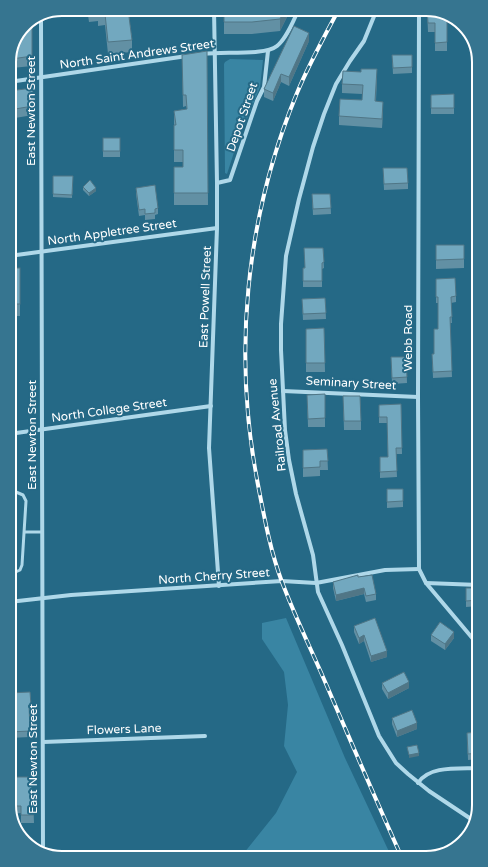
<svg xmlns="http://www.w3.org/2000/svg" width="488" height="867" viewBox="0 0 488 867" font-family="'Varela Round',sans-serif">
<style>
.green{fill:#3985a3}
.lines{fill:none;stroke-linecap:round;stroke-linejoin:round}
.lane{stroke:#afd8e9;stroke-width:3}
.street{stroke:#afd8e9;stroke-width:4}
.rail-casing{stroke:#fff;stroke-width:4}
.rail{stroke:#256986;stroke-width:2.5;stroke-dasharray:8;stroke-linecap:butt}
.wall{fill:#6290a4}
.shaded-wall{fill:#507686}
.building{fill:#72a8bf;stroke:#507686}
.labels{text-anchor:middle;dominant-baseline:central;stroke-width:4;stroke-linejoin:round;paint-order:stroke}
.street-label{font-size:12px;fill:#fff;stroke:#256986}
.rim{fill:none;stroke:#fff;stroke-width:2}
</style>
<rect width="100%" height="100%" fill="#256986"/>
<g class="green">
<path d="M230,59L263,60L260,87L237,143L227,174L225,173L224,64L225,62Z"/>
<path d="M286,618L345,758L392,858H240L276,813L297,772L284,746L288,705L284,672L262,639V623Z"/>
</g>
<g class="lines">
<g class="lane">
<path d="M25,532H42"/>
<path d="M9,575L20,570L22,565L26,501L23,495L16,492H9"/>
</g>
<g class="street">
<path d="M214,9L217,183V228L209,448L219,586"/>
<path d="M377,9L364,41L350,61L336,84L324,114L313,147L299,199L286,256L281,324V350L285,430L289,460L296,494L313,555L318,592L342,645L379,736L396,763L408,774L429,791L474,821"/>
<path d="M419,9L418,397L419,569L426,583L479,646"/>
<path d="M41,18L43,853"/>
<path d="M204,54C221,51 265,56 277,46C287,38 293,21 299,9"/>
<path d="M9,82L187,56"/>
<path d="M217,183L230,180L257,101L264,87L268,51"/>
<path d="M9,256L217,228"/>
<path d="M283,391L418,397"/>
<path d="M9,434L211,406"/>
<path d="M426,583L479,585"/>
<path d="M9,602L71,595L282,581L316,583L385,570L419,569"/>
<path d="M43,742L205,736"/>
<path d="M418,783C429,765 460,769 479,768"/>
<path d="M128,858L202,857"/>
</g>
<defs>
<path id="rail" d="M339,9C324,37 309,64 297,93C245,219 232,357 259,490C265,521 271,553 282,582C294,614 309,645 323,677C349,737 375,798 402,858"/>
</defs>
<use href="#rail" class="rail-casing"/>
<use href="#rail" class="rail"/>
</g>
<g class="wall">
<path d="M82,9H130H128L132,40V52L108,54L105,25L98,26V21L89,22L88,15L83,16Z"/>
<path d="M224,9H291L280,31L252,34H224Z"/>
<path d="M427,9L447,15V51H435V32H428Z"/>
<path d="M32,21V66L12,68V53Z"/>
<path d="M309,41L289,86L281,82L273,101L264,97V89Z"/>
<path d="M207,51L208,205H174V167H183V162H174V111L187,109L186,106L183,107L182,55Z"/>
<path d="M392,55L412,67V73L393,74Z"/>
<path d="M377,78L376,101L383,111L382,128L339,125V116L362,100V94L342,93V84Z"/>
<path d="M33,88V115L9,119V91Z"/>
<path d="M454,94V114H431V95Z"/>
<rect x="103" y="138" width="17" height="19"/>
<path d="M383,168L408,183V189L384,190Z"/>
<path d="M53,176H73L72,198L53,197Z"/>
<path d="M83,187L96,191L89,196L83,190Z"/>
<path d="M136,188L158,208V214L155,215V219L145,220V215L139,216L136,194Z"/>
<path d="M312,194H330L331,214L313,215Z"/>
<path d="M436,245H464V268L436,269Z"/>
<path d="M323,248L324,268L322,269V287H303V268H304Z"/>
<rect x="9" y="268" width="11" height="48"/>
<path d="M436,279L456,296V302L451,303L452,323H450L452,377L433,378L432,354H434L438,329V303H436Z"/>
<path d="M325,298L326,319L303,320L302,299Z"/>
<path d="M324,328L325,372H306V329Z"/>
<path d="M391,357H406L407,383L392,384Z"/>
<path d="M307,395L325,418V427H308Z"/>
<path d="M343,396L361,421V430H344Z"/>
<path d="M401,404L402,454H396L397,477L380,478V457H388L387,423H379V405Z"/>
<path d="M327,449L328,470H320V476L303,477V450Z"/>
<path d="M387,489H403V507L387,508Z"/>
<path d="M358,577L376,594V600L366,602L364,594L336,601L333,588V582Z"/>
<path d="M466,588L479,600V606L466,607Z"/>
<path d="M354,626L387,657L371,662L364,641L359,644L354,632Z"/>
<path d="M431,635L454,638L445,650L431,641Z"/>
<path d="M382,683L409,688L388,699L382,689Z"/>
<path d="M30,692L31,711H29L30,737L9,738V693Z"/>
<path d="M392,718L417,729L397,737L392,724Z"/>
<path d="M479,732V759L468,760L467,733Z"/>
<path d="M32,797H33L34,823H21V813L11,814L9,805Z"/>
</g>
<g class="shaded-wall">
<path d="M285,9H291L280,31V19Z"/>
<path d="M309,33V41L289,86V77Z"/>
<path d="M377,69V78L375,110V101Z"/>
<path d="M281,74V82L273,101V93Z"/>
<path d="M383,102V111L382,128V119Z"/>
<path d="M96,188V191L89,196V193Z"/>
<path d="M364,588V594L336,601V595Z"/>
<path d="M454,632V638L445,650V644Z"/>
<path d="M364,635V641L359,644V638Z"/>
<path d="M387,651V657L371,662V656Z"/>
<path d="M409,682V688L388,699V693Z"/>
<path d="M417,723V729L397,737V731Z"/>
<path d="M419,753V756L409,758V755Z"/>
</g>
<g class="building">
<path d="M89,9H128L132,40L108,42L105,14L98,15V9L89,10Z"/>
<path d="M224,9H285L280,19L252,22H224Z"/>
<path d="M427,9H430L447,15V42L435,43V23H428Z"/>
<path d="M32,21V56L12,59V53L25,24Z"/>
<path d="M294,26L309,33L289,77L281,74L273,93L264,89Z"/>
<path d="M207,51L208,193H174V167H183V150H174V125H176L174,111L187,109L186,95H183L182,55Z"/>
<path d="M392,55H412V67L393,68Z"/>
<path d="M361,69H377L375,101L383,102L382,119L339,116L340,99L362,100L363,85L342,84L343,71L361,72Z"/>
<path d="M33,88V106L9,110V91Z"/>
<path d="M454,94V108H431V95Z"/>
<rect x="103" y="138" width="17" height="13"/>
<path d="M383,168H407L408,183L384,184Z"/>
<path d="M53,176H73L72,195L53,194Z"/>
<path d="M90,180L96,188L89,193L83,187Z"/>
<path d="M155,185L158,208L155,209V213L145,214V209L139,210L136,188Z"/>
<path d="M312,194H330L331,208L313,209Z"/>
<path d="M436,245H464V259L436,260Z"/>
<path d="M304,248H323L324,262L322,263V281H303V268H305Z"/>
<rect x="9" y="268" width="11" height="36"/>
<path d="M455,278L456,296L451,297L452,317H450L452,371L433,372L432,354H434V329H438V297H436V279Z"/>
<path d="M325,298L326,313L303,314L302,299Z"/>
<path d="M324,328L325,363H306V329Z"/>
<path d="M391,357H406L407,377L392,378Z"/>
<path d="M325,394V418L308,419L307,395Z"/>
<path d="M343,396H360L361,421H344Z"/>
<path d="M401,404L402,448H396L397,471L380,472V457H388L387,417H379V405Z"/>
<path d="M327,449L328,461H320V467L303,468V450Z"/>
<path d="M387,489H403V501L387,502Z"/>
<path d="M358,575V577L372,575L376,594L366,596L364,588L336,595L333,582Z"/>
<path d="M466,588H478L479,600L466,601Z"/>
<path d="M375,618L387,651L371,656L364,635L359,638L354,626Z"/>
<path d="M440,622L454,632L445,644L431,635Z"/>
<path d="M404,672L409,682L388,693L382,683Z"/>
<path d="M30,692L31,705H29L30,731L9,732V693Z"/>
<path d="M412,710L417,723L397,731L392,718Z"/>
<path d="M479,732V753L468,754L467,733Z"/>
<path d="M417,745L419,753L409,755L407,747Z"/>
<path d="M9,777H31L32,797H33L34,815H21V806H9Z"/>
</g>
<g class="labels">
<g class="street-label">
<text transform="translate(137 54) rotate(-8)">North Saint Andrews Street</text>
<text transform="translate(31 111) rotate(-90)">East Newton Street</text>
<text transform="translate(242 117) rotate(-71)">Depot Street</text>
<text transform="translate(112 232) rotate(-8)">North Appletree Street</text>
<text transform="translate(205 297) rotate(-88)">East Powell Street</text>
<text transform="translate(408 338) rotate(-90)">Webb Road</text>
<text transform="translate(351 383) rotate(3)">Seminary Street</text>
<text transform="translate(109 410) rotate(-8)">North College Street</text>
<text transform="translate(277 425) rotate(-96)">Railroad Avenue</text>
<text transform="translate(32 435) rotate(-90)">East Newton Street</text>
<text transform="translate(214 576) rotate(-4)">North Cherry Street</text>
<text transform="translate(124 729) rotate(-2)">Flowers Lane</text>
<text transform="translate(33 759) rotate(-90)">East Newton Street</text>
</g>
</g>
<path d="M0 0H488V867H0ZM62 16H426A46 46 0 0 1 472 62V805A46 46 0 0 1 426 851H62A46 46 0 0 1 16 805V62A46 46 0 0 1 62 16Z" fill="#367590" fill-rule="evenodd"/>
<path class="rim" d="M62 16H426A46 46 0 0 1 472 62V805A46 46 0 0 1 426 851H62A46 46 0 0 1 16 805V62A46 46 0 0 1 62 16Z"/>
</svg>
